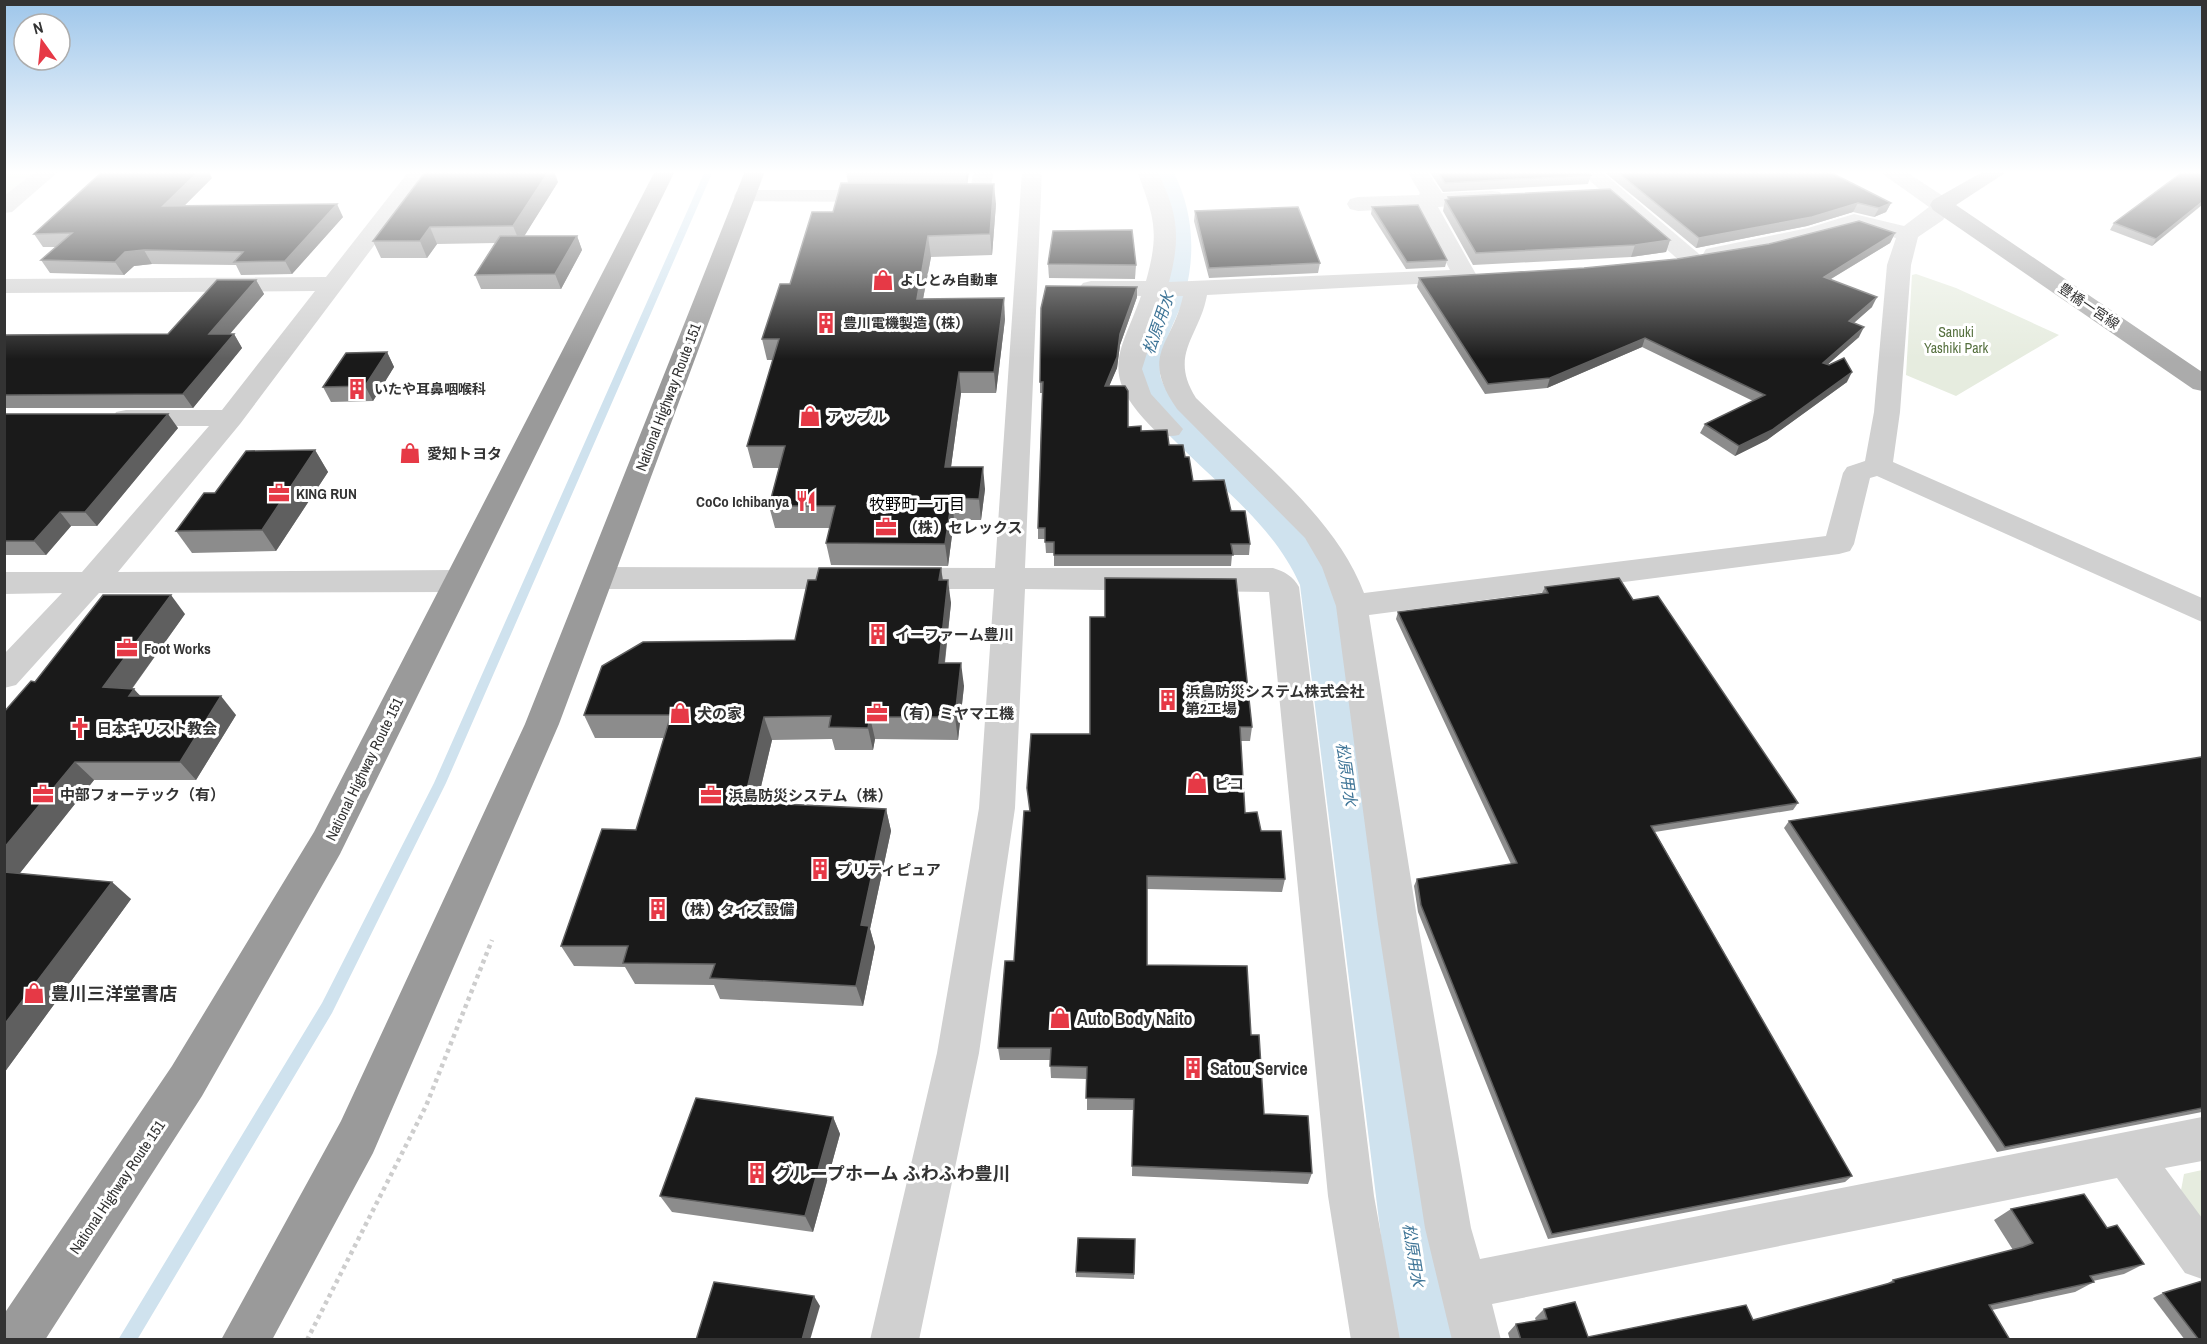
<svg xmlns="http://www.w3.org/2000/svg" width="2207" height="1344" viewBox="0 0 2207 1344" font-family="'Archivo Narrow','Noto Sans JP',sans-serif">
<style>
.green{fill:#e6ecdf}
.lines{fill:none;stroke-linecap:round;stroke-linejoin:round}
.stream{fill:#cfe2ee;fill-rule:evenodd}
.canal{fill:#cfe2ee;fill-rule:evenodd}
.path{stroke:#cdcdcd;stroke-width:4.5;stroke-dasharray:4 4;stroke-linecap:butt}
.minor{fill:#d0d0d0;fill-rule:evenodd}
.major{fill:#ababab;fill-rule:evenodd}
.highway{fill:#9a9a9a;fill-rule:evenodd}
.wall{fill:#8c8c8c}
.shaded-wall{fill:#5f5f5f}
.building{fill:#1a1a1a;stroke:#5f5f5f;stroke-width:1.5}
.labels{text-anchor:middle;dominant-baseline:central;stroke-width:6;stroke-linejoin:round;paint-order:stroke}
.far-poi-label{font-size:14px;font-weight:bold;fill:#333;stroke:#fff;text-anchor:start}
.far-street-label{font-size:14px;fill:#333;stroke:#fff}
.far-park-label{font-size:14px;fill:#56703f;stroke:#fff}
.street-label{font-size:15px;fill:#333;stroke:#fff}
.poi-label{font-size:15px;font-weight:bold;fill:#333;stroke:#fff;text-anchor:start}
.water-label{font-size:16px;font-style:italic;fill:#3f7597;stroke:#fff}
.neighbourhood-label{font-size:16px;fill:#000;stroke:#fff}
.near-poi-label{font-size:18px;font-weight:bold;fill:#333;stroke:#fff;text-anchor:start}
</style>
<rect width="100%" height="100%" fill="#fff"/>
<g class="green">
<path d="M5,171H36L5,197Z"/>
<path d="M1916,274L1956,288L2059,335L1956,396L1906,375L1912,275Z"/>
<path d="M2202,1170V1225L2180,1196L2184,1174Z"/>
</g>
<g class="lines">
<path class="stream" d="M705,171H713L446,783L332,1013L137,1340H118L322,1003L434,783Z"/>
<path class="canal" d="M1147,171H1173C1193,210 1196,252 1185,294C1179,317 1152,358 1162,381C1173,407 1202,429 1222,448C1268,490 1312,528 1340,585L1446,1277L1461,1340H1399L1386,1277L1300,585C1274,526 1220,487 1176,442C1158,424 1138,404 1129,381C1120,358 1148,318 1155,295C1167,253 1165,211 1147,171Z"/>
<path class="path" d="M307,1340L426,1106L492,940"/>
<g class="minor">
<path d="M36,171H59L12,212L4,213V196Z"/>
<path d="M409,171H430L240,424L118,572L456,570L467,573L471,581L467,589L456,592L99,593L16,685L4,688V654L62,593L4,594V572H82L209,426H126L116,424L113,418L116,412L126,410H222L315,291L4,293V279L326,277Z"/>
<path d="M974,171H994L988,200L940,201L937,196L940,191L970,189Z"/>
<path d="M1022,171H1042L1025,568H1273C1285,572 1293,576 1299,587L1374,1196L1400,1340H1351L1328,1196L1269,592L1025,589L1015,808L979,1053L919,1340H870L937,1053L979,808L994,589H599L588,586L584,578L588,570L599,567L995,568Z"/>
<path d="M1137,171H1157C1178,212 1181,237 1169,282L1450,270L1417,208L1358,211L1350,209L1347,204L1350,199L1358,197L1419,195L1420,193L1407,171H1427L1442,193L1492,191L1500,192L1503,197L1500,202L1492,203L1438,207L1477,276L1473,281L1207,295C1200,336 1168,354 1196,398C1254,455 1336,517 1364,593L1826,536L1843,473L1847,467L1865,461L1874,412L1887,265L1896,238L1855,228L1813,241L1714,261L1706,259L1703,254L1706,249L1808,228L1854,214L1904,226L1929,207L1884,175L1881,171H1905L1949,200L1952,205L1943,220L1918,237L1911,265L1900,412L1893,462L2202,598V622L1877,476L1870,478L1854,544L1850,551L1839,554L1369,615L1418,924L1471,1228L1480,1259L2202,1117V1161L2165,1168L2202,1218V1279L2185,1273L2117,1178L1492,1304L1501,1340H1452L1425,1228L1378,924L1336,606L1322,567L1305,538L1177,409C1139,354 1172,346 1183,296H1165L1142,369L1151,394L1183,429L1179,435C1161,439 1155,431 1144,419C1100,370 1122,350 1141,296L1083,293L1079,288L1083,283L1091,281H1146C1160,231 1154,217 1137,171Z"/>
<path d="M1579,171H1601L1698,253L1702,258L1698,263H1682Z"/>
<path d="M745,190H881L889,191L892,196L889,201L881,202L737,201L734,196L737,191Z"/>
</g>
<path class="major" d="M1984,171H2008L1956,205L2202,372V391L2193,389L1933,210L1930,205L1933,200Z"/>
<g class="highway">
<path d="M655,171H675L340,854L202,1096L45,1340H4V1314L172,1066L314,832Z"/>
<path d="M745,171H765L559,724L373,1153L272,1340H221L341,1121L525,724Z"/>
</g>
</g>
<g class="wall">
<path d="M846,171H969L967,183L996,204L992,255L931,257L923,299L1005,319L996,393H961L951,467L985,489L981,520H954L948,566L831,565L826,543L830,528H775L769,506L779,468H753L747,446L773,360H767L762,339L790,284L833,212L848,183Z"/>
<path d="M1429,171H1743L1745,172L1891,203L1886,212L1874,217L1853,212L1807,226L1696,248L1603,171H1588L1591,175L1588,184L1443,192Z"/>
<path d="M2202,171L2152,246L2110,230L2114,223Z"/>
<path d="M212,178L184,206L343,217L292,274L241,275L236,265L152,264L134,266L124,275L50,273L41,260L56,247H43L34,234Z"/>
<path d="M558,182L524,236H577L582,250L561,289H481L475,275L495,243L437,244L427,258H381L373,241Z"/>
<path d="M1448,197L1670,240L1666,252L1631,257L1473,265L1443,211L1445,200H1448Z"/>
<path d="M1372,207L1447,260L1445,267L1406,269L1371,214Z"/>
<path d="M1195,211L1320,263L1318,273L1209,278L1194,221Z"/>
<path d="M1895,233L1890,243L1831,279L1872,307L1853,323L1859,337L1827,365L1847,382L1767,440L1735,456L1700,433L1705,424L1753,401L1642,347L1547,388L1485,394L1417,287L1419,278L1584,268L1677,259Z"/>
<path d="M1048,264L1136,265L1135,279L1049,278Z"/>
<path d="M256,280L264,294L229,334H234L242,348L193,408H4V335L168,334Z"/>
<path d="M1137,297L1120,345L1117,368L1109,386L1128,427L1141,431L1169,445L1185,457L1193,481L1231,511L1250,544L1249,555H1232L1231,566H1054V553H1046L1045,539H1038V528L1042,393H1040V382Z"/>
<path d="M387,352L394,367L373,401L331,402L323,387Z"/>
<path d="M4,414L178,428L97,526H71L46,555H4Z"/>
<path d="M315,450L328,472L276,551L192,553L176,531L215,493Z"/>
<path d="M941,568L943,580L951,603L945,663L964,686L958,740L875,739L873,750H835L832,739L772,740L757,803L886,809L891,831L870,929L875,947L863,1006L720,999L714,985L635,984L625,967L574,966L561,946L636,830L664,738H595L584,715L795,640L816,580Z"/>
<path d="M1545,587L1633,600L1798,803L1793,810L1655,832L1852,1176L1845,1182L1548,1239L1418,912L1414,886L1417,879L1511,864L1396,619L1398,612L1542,593Z"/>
<path d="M185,614L132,689L141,696L236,715L196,780H94L20,873L131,899L4,1073V712L35,682Z"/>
<path d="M1252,727L1250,741H1241L1245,813L1261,831L1285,879L1282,892L1147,889V965L1251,1035L1264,1114L1312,1173L1308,1184L1132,1176L1133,1110H1087V1079L1051,1078L1050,1060H1000L998,1048L1014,961L1029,811L1090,734Z"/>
<path d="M2202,757V1112L1997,1152L1784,828L1789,821Z"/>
<path d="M833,1117L840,1134L813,1232L672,1212L660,1196Z"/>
<path d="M2011,1209L2107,1228L2144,1264L2124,1274L2093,1281L2094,1282L2075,1292L1992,1310L2010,1340H1510L1508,1333L1516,1324L1536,1321L1535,1318L1544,1309L1588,1337L1753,1320L1885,1285L1893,1280L2013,1250L1994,1220Z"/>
<path d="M1135,1239L1134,1279L1076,1277V1272Z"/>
<path d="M2163,1293L2202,1340H2185L2153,1298Z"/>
</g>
<g class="shaded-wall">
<path d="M199,171H208L212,178L171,219L163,206Z"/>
<path d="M549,171H554L558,182L520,243L513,226Z"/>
<path d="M966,171H969L967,187Z"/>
<path d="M994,184L996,204L992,255L990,234Z"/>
<path d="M2202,202V205L2152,246L2156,239Z"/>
<path d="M1858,203L1853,212L1807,226L1696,248L1699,238Z"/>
<path d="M1891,203L1886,212L1874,217L1879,208Z"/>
<path d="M337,204L343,217L292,274L285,261Z"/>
<path d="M430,227L437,244L427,258L420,241Z"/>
<path d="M1895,233L1890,243L1819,286L1824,277Z"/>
<path d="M577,236L582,250L561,289L555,274Z"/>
<path d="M928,236L931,257L919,320L917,299Z"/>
<path d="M1670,240L1666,252L1631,257L1635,245Z"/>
<path d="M144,250L152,264L134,266L124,275L115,262L125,252Z"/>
<path d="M256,280L264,294L218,348L209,334Z"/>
<path d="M1137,287V297L1120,345L1117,368L1105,396V386L1120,334Z"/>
<path d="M1877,297L1872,307L1845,331L1849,321Z"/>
<path d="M1004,298L1005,319L996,393L994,372Z"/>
<path d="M1864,327L1859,337L1818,373L1823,363Z"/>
<path d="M234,334L242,348L193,408L183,394Z"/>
<path d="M1645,338L1642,347L1547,388L1550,378Z"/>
<path d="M387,352L394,367L373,401L365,386Z"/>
<path d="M959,372L961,393L948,489L945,467Z"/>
<path d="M1852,372L1847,382L1767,440L1735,456L1739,446Z"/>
<path d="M168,414L178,428L97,526L85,512Z"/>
<path d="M315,450L328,472L276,551L262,530Z"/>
<path d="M983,467L985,489L981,520L979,499Z"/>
<path d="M952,498L954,520L948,566L945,544Z"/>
<path d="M60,512L71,526L46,555L34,541Z"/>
<path d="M941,568L944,591L939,580Z"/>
<path d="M948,580L951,603L942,686L939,663Z"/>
<path d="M171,595L185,614L120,705L103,687Z"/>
<path d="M961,663L964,686L958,740L955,717Z"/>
<path d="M134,689L151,708L129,696Z"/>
<path d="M221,696L236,715L196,780L180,762Z"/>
<path d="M764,717L772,740L752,825L744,802Z"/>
<path d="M870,717L875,739L873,750L868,728Z"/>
<path d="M75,762L94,780L8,888L4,885V848Z"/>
<path d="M886,809L891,831L870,929L875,947L863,1006L856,986L861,925Z"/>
<path d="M112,882L131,899L4,1073V1025Z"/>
<path d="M833,1117L840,1134L813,1232L805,1216Z"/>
<path d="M814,1296L820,1306L810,1340H802Z"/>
</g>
<g class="building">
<path d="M103,171H199L163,206L337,204L285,261L234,262L243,252L144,250L125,252L115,262L41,260L72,233L34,234Z"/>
<path d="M426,171H549L513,226L430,227L420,241H373Z"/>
<path d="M1437,171H1587L1591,175L1445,183Z"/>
<path d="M1616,171H1743L1745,172L1750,171H1828L1891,203L1879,208L1858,203L1812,217L1699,238Z"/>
<path d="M2184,171H2202V202L2156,239L2114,223Z"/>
<path d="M841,183L994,184L990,234L928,236L917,299L1004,298L994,372H959L945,467H983L979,499L952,498L945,544L826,543L835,506H769L785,446H747L779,339H762L780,284H790L812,212H833Z"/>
<path d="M1610,189L1670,240L1635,245L1476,253L1445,200L1449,199L1448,197Z"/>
<path d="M1418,205L1447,260L1407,262L1372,207Z"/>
<path d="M1298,207L1320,263L1209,268L1195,211Z"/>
<path d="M1859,221L1895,233L1824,277L1877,297L1849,321L1864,327L1823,363L1829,365L1844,358L1852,372L1772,430L1739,446L1705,424L1765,395L1645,338L1550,378L1488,384L1419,278L1584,268L1677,259L1769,244Z"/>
<path d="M1132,230L1136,265L1048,264L1053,231Z"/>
<path d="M500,236H577L555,274L475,275Z"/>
<path d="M217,280H256L209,334H234L183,394L4,395V335L168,334Z"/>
<path d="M1046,286L1137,287L1120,334L1117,357L1105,386H1125L1128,391V427L1141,426V431L1167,430L1169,445H1183L1185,457H1189L1193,481L1224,480L1231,511H1245L1250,544H1231L1233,555H1054V542H1045V528H1038L1043,382H1040L1041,308Z"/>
<path d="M387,352L365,386L323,387L346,353Z"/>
<path d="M4,414H168L85,512H60L34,541H4Z"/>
<path d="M315,450L262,530L176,531L204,493H215L246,451Z"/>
<path d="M819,568H941L939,580H948L939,663H961L955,717H870L868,728L829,727L831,716L764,717L744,802L886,809L861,925L869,926L856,986L710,978L715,964L623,963L628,946H561L602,829L636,830L671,715H584L602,666L643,642L795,640L808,580H816Z"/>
<path d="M1105,578L1236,579L1252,727H1240L1245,813L1257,812L1261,831H1281L1285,879L1147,876V965L1247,966L1251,1035H1259L1264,1114L1308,1116L1312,1173L1132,1166L1134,1099L1086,1098L1087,1067L1050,1066L1051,1048H998L1005,961H1014L1024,811H1030L1027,788L1031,734H1090V617H1105Z"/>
<path d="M1619,578L1633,600L1658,596L1798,803L1651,826L1852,1176L1552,1234L1421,905L1417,879L1517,863L1398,612L1548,593L1545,587Z"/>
<path d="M103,595H171L103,687L134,689L129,696H221L180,762H75L4,848V712L31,681L35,682Z"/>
<path d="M2202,757V1108L2005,1147L1789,821Z"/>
<path d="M4,872L112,882L4,1025Z"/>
<path d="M696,1098L833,1117L805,1216L660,1196Z"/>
<path d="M2084,1194L2107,1228L2117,1225L2144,1264L2090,1276L2094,1282L1989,1305L2010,1340H1521L1516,1324L1547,1319L1544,1309L1575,1302L1588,1337L1746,1305L1753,1320L1894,1282L1893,1280L2023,1247L2033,1243L2011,1209Z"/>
<path d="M1078,1238L1135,1239L1134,1274L1076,1272Z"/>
<path d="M2202,1281V1340H2199L2163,1293Z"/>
<path d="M714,1282L814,1296L802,1340H696Z"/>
</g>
<linearGradient id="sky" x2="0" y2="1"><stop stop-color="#9ec6ea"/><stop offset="0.48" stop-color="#fff"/><stop offset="1" stop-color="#fff" stop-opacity="0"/></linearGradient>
<rect width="2207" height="359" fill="url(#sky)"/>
<defs>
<symbol id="shop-bare" viewBox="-9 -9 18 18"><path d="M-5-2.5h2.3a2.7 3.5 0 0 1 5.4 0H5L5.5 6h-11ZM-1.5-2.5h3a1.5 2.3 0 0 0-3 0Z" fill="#e63946" stroke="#fff" stroke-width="2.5" paint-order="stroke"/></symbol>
<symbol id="building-bare" viewBox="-9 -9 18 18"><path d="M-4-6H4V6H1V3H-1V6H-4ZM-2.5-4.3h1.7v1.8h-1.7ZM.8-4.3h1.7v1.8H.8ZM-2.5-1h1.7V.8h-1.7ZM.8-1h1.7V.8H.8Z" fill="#e63946" stroke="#fff" stroke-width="2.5" paint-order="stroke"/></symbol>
<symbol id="office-bare" viewBox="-9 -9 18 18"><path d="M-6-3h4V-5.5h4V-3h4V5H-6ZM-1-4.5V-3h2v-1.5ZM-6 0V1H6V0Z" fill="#e63946" stroke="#fff" stroke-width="2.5" paint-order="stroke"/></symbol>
<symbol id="restaurant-bare" viewBox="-9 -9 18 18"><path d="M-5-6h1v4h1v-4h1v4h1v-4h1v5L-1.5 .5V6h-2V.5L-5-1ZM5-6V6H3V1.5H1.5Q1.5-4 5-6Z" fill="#e63946" stroke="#fff" stroke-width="2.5" paint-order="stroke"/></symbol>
<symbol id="church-bare" viewBox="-9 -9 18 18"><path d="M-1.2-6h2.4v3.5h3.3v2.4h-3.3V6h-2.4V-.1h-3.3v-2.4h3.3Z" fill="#e63946" stroke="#fff" stroke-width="2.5" paint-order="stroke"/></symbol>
</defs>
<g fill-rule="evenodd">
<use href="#shop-bare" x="868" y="265" width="30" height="30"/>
<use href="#building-bare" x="811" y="308" width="30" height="30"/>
<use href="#building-bare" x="342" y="374" width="30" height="30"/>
<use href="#shop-bare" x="795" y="401" width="30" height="30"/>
<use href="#shop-bare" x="395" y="438" width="30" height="30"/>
<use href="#office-bare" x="264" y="478" width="30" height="30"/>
<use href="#restaurant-bare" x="791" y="486" width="30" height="30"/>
<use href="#office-bare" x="871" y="512" width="30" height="30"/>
<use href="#building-bare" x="863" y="619" width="30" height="30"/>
<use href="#office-bare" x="112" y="633" width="30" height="30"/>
<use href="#building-bare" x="1153" y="685" width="30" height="30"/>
<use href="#shop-bare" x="665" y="698" width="30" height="30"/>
<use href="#office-bare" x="862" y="698" width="30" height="30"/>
<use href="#church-bare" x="65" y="713" width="30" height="30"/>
<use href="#shop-bare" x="1182" y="768" width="30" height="30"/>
<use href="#office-bare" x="28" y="779" width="30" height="30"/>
<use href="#office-bare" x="696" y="780" width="30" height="30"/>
<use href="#building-bare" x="805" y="854" width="30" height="30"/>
<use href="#building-bare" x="643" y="894" width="30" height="30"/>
<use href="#shop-bare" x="19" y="978" width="30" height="30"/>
<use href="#shop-bare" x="1045" y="1003" width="30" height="30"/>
<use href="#building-bare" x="1178" y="1053" width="30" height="30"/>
<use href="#building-bare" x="742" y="1158" width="30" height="30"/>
</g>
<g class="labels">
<g class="far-poi-label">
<text x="900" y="280">よしとみ自動車</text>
<text x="843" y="323">豊川電機製造（株）</text>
<text x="374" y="389">いたや耳鼻咽喉科</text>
</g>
<g class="far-street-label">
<text transform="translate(2089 306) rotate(34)">豊橋一宮線</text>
</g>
<g class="far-park-label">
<text x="1956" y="332">Sanuki<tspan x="1956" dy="16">Yashiki Park</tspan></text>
</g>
<g class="street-label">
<text transform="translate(668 397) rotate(-69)">National Highway Route 151</text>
<text transform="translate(364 769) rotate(-64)">National Highway Route 151</text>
<text transform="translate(117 1187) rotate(-56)">National Highway Route 151</text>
</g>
<g class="poi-label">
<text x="827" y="416">アップル</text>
<text x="427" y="453">愛知トヨタ</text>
<text x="296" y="493">KING RUN</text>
<text x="789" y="501" text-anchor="end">CoCo Ichibanya</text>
<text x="903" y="527">（株）セレックス</text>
<text x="895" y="634">イーファーム豊川</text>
<text x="144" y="648">Foot Works</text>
<text x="1185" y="691">浜島防災システム株式会社<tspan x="1185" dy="17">第2工場</tspan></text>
<text x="697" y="713">犬の家</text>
<text x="894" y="713">（有）ミヤマ工機</text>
<text x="97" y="728">日本キリスト教会</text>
<text x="1214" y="783">ピコ</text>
<text x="60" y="794">中部フォーテック（有）</text>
<text x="728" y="795">浜島防災システム（株）</text>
<text x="837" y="869">プリティピュア</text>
<text x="675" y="909">（株）タイズ設備</text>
</g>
<g class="water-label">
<text transform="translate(1158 323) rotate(-71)">松原用水</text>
<text transform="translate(1347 774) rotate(82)">松原用水</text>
<text transform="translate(1414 1255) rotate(81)">松原用水</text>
</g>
<g class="neighbourhood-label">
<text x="917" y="504">牧野町一丁目</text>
</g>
<g class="near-poi-label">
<text x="51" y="993">豊川三洋堂書店</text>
<text x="1077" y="1018">Auto Body Naito</text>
<text x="1210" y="1068">Satou Service</text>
<text x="774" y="1173">グループホーム ふわふわ豊川</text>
</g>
</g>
<rect width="2207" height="1344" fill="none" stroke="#333333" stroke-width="12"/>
<g transform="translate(42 42) rotate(345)"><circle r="28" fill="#ffffff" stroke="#adadad" stroke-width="1.5"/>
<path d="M0-4.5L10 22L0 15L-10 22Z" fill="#e63946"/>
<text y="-9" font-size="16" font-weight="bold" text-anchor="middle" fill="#333333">N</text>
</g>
</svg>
